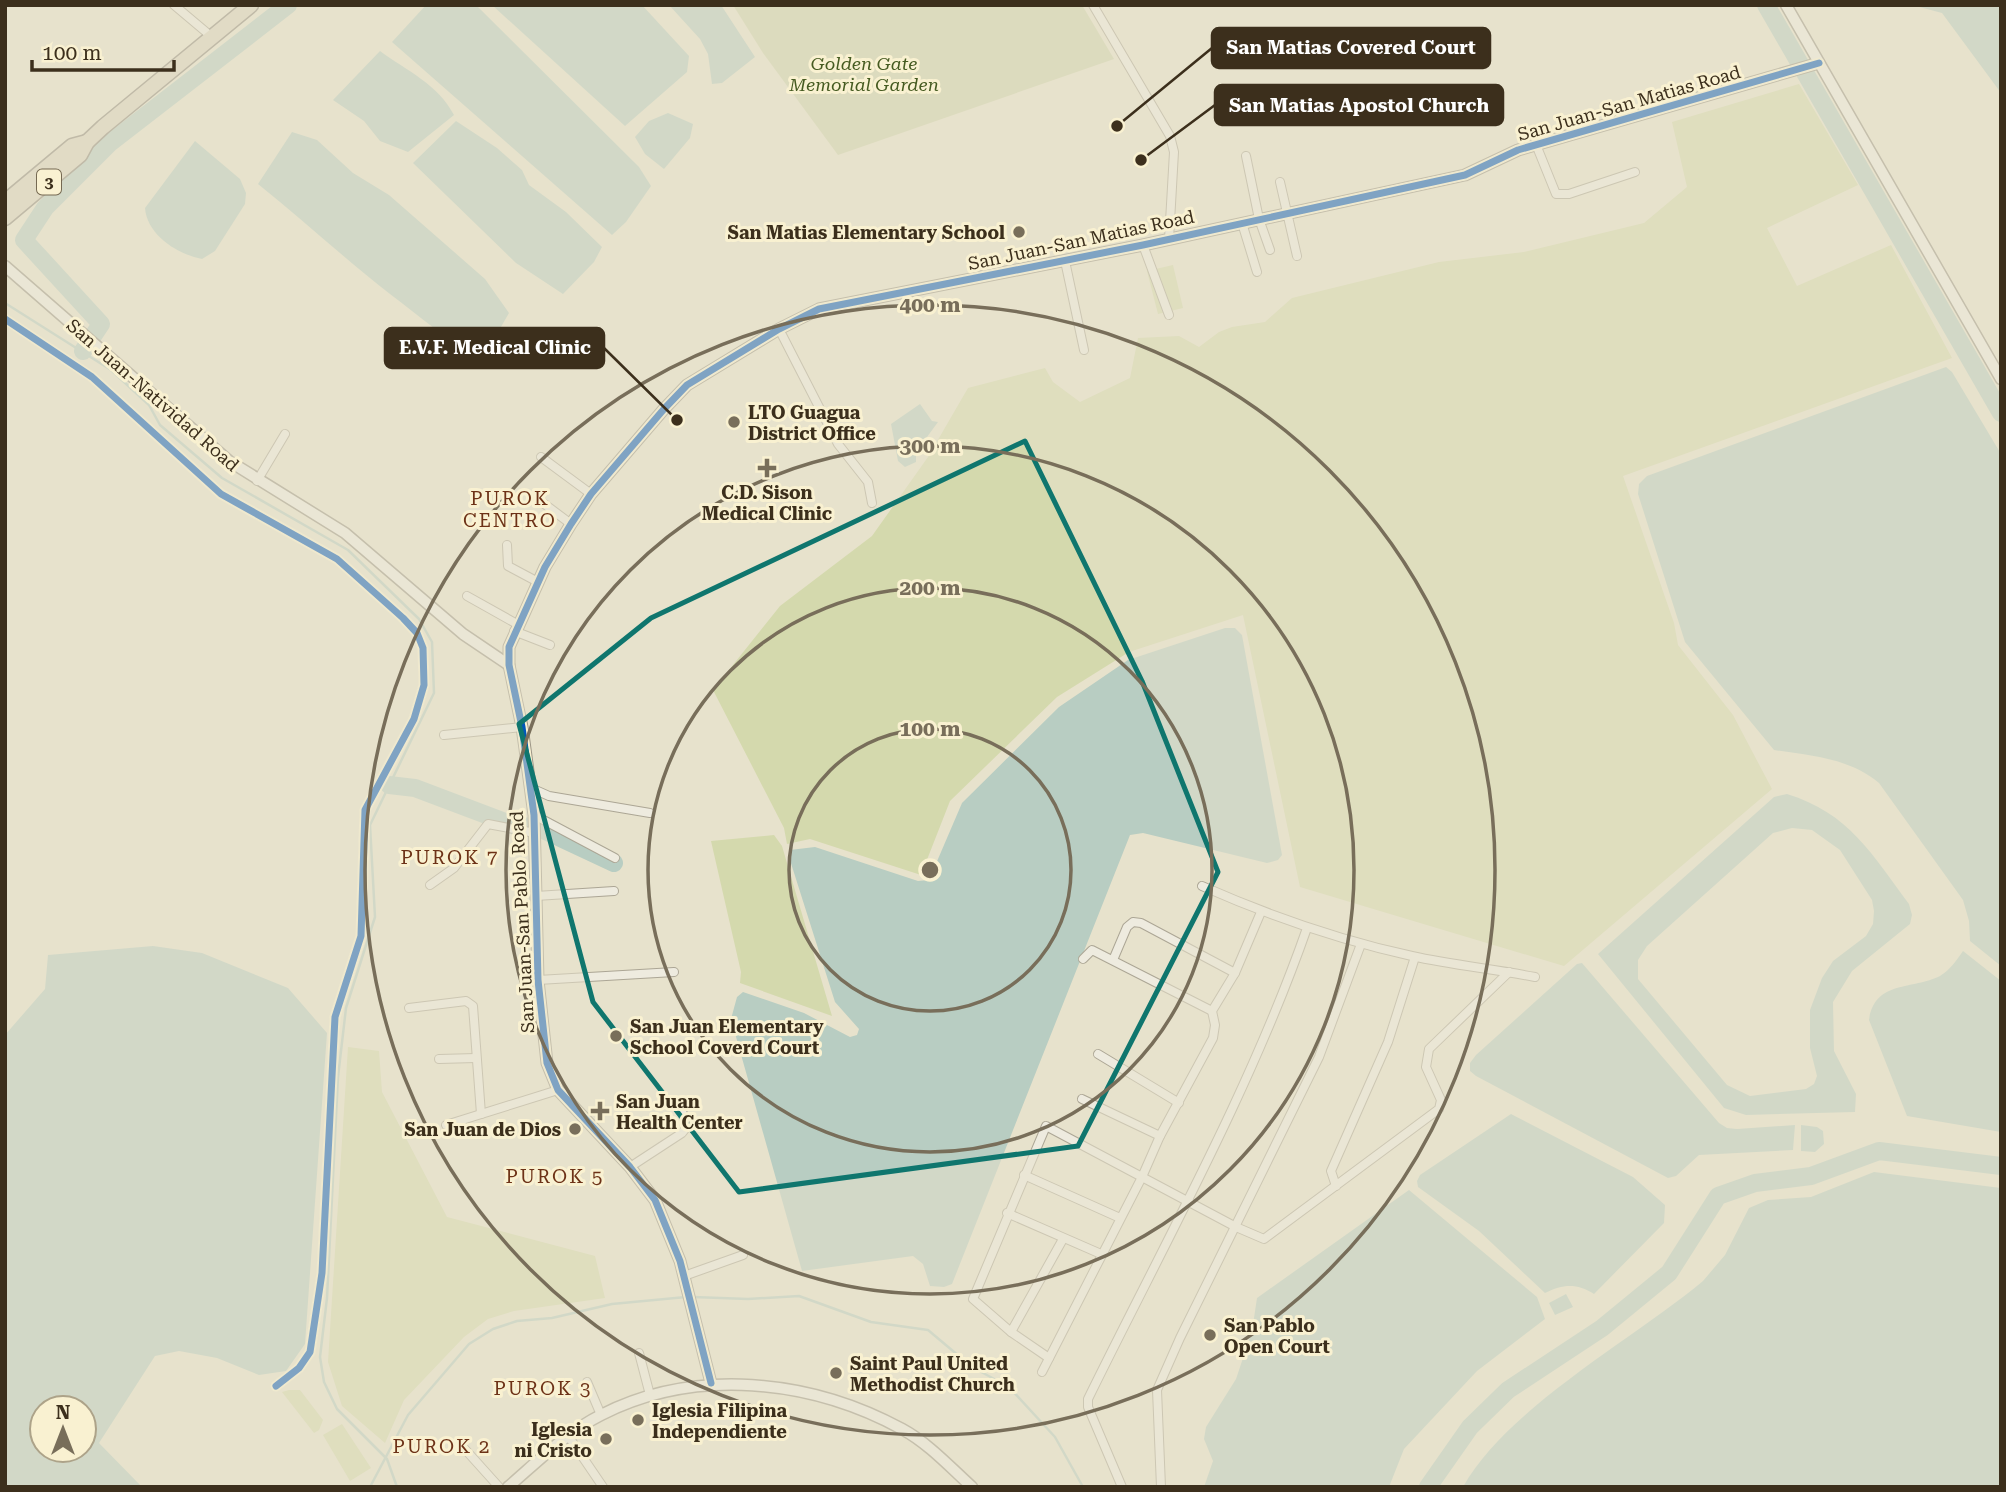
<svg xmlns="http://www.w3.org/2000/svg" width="2006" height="1492" viewBox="0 0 2006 1492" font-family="'Roboto Serif',serif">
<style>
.green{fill:#d4d9ad}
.cemetery{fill:#cfd3ad}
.water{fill:#b8cdc2;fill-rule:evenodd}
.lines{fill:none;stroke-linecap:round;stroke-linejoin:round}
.stream{stroke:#b8cdc2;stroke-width:2.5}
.river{stroke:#b8cdc2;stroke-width:18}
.street-casing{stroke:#aca695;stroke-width:10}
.secondary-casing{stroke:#9c9686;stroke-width:13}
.highway-casing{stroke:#918b7c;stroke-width:17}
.street{stroke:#eeebdf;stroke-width:8}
.secondary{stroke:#eeebdf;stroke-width:10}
.highway{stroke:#dad2bd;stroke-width:14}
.cycleway-casing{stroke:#f9f1d1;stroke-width:11}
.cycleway{stroke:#0057b8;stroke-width:7}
.marked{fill:none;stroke:#0f766e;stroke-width:5;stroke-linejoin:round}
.ring{fill:none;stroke:#786e5a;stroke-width:3.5}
.poi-dot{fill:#786e5a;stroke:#f9f1d1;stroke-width:2.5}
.labels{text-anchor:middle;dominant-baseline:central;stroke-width:6;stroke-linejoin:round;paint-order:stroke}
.shield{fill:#f9f1d1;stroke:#756952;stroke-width:2}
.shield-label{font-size:16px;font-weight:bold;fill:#3c2f1c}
.park-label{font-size:18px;font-style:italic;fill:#465b21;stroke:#f9f1d1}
.street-label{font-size:18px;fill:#3c2f1c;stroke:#f9f1d1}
.poi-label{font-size:18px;font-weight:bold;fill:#3c2f1c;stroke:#f9f1d1;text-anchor:start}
.neighbourhood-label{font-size:19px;letter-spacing:2px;fill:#6d3217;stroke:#f9f1d1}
.centre{fill:#786e5a;stroke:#f9f1d1;stroke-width:3.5}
.ring-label{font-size:21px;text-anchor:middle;font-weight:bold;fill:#786e5a;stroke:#f9f1d1;stroke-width:6;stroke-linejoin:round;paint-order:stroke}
.leader{fill:none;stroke:#3c2f1c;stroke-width:2.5}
.callout-dot{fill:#3c2f1c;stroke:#f9f1d1;stroke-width:2.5}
.callout{fill:#3c2f1c;stroke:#3c2f1c;stroke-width:2.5}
.callout-label{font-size:19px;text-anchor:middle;font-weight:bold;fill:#fff}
</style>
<rect width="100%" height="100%" fill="#e7e2cc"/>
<g class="green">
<path d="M1799,84L1858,185L1767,228L1797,286L1891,245L1952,358L1623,476L1674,623L1678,645L1733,715L1772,789L1564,966L1300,887L1243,615L1129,652L1057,697L950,801L921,875L810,839L787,844L784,828L713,690L780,606L872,536L928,457L968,388L1045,368L1053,382L1080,402L1130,378L1138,338L1179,336L1199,347L1219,332L1232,327L1265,322L1292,298L1439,262L1524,252L1644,223L1687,187L1672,122Z"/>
<path d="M1173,265L1183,308L1158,314L1147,271Z"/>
<path d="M774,835L782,846L832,1016L740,983L741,972L711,841Z"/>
<path d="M348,1047L379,1051L382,1092L447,1217L595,1256L605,1298L514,1311L488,1319L464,1337L404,1400L385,1443L342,1406L328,1362Z"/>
<path d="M289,1390H300L323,1420L319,1430L314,1433L282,1392Z"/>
<path d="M342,1424L371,1468L350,1481L323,1435Z"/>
</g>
<path class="cemetery" d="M733,5H1082L1114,59L838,155L763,53Z"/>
<g class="water">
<path d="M426,5H476L639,167L651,186L626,222L612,235L392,42Z"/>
<path d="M492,5H642L689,56L687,72L625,126Z"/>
<path d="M669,5H721L755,57L722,83L712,84L708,54L700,39Z"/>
<path d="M1912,5H2001V93L1942,13Z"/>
<path d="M380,51C407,71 438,84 454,115L408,152L380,141L364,121L333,100Z"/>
<path d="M668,113L693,124L690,138L664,169L645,154L635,137L649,121Z"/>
<path d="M456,121L497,148L522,170L529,185L566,212L602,247L594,262L563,294L516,263L413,163Z"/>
<path d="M292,132L317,140L353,173L389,195L485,279L509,313L483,358C448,342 421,317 390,294C345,259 303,220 258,184Z"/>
<path d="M195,141L240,179L246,193L245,204L215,251L202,259C177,254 147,235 145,208Z"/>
<path d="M1946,367L1952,372L2001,454V966L1970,941L1969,921L1963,900L1879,783C1849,758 1812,756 1774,750L1685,642L1638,494L1639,484L1647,476Z"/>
<path d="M920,404L932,421L938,422L916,452V462L905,467L898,461L891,424Z"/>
<path d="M1225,628H1235L1242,635L1282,855L1278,860L1267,863L1143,833L1130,835L952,1284L944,1287L930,1286L923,1264L913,1256L802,1271L731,1019L737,997L743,992L804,1013L850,1037L857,1035L859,1029L835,1002L789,857L790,850L815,847L918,881L929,880L962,803L1059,707L1128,660Z"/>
<path d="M1787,794C1849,813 1872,854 1909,904L1912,915L1910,924L1852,971L1833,1002L1834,1051L1856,1094L1855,1112L1746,1115L1724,1108L1598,954L1774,797ZM1792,828L1812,830L1840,850L1872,900L1874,911L1873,924L1866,936L1833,961L1822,978L1810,1010V1048L1817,1076L1814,1084L1806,1089L1750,1096L1727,1085L1638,979V960L1647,946L1773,833Z"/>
<path d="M153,946L202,953L288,988L327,1033L305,1344L286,1371L259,1375L217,1358L179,1351L155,1356L99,1443L142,1487H5V1035L45,989L48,955ZM42,1408H84V1450H42Z"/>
<path d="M1963,951L2001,981V1132L1907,1116L1869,1020C1875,980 1912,990 1940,976C1950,970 1956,961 1963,951Z"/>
<path d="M1582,963L1719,1123L1727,1128L1737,1129L1795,1125L1793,1150L1699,1155L1676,1176L1668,1178L1476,1076L1470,1071V1063L1476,1055L1577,964Z"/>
<path d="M1511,1114L1633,1177L1665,1205L1664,1223L1594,1294C1577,1283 1563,1284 1545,1293L1479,1231L1418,1187L1417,1181L1420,1175Z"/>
<path d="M1801,1125L1817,1127L1823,1131L1824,1144L1815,1152L1801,1151Z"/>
<path d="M1874,1172L2001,1188V1487H1463C1507,1408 1632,1340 1703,1281L1725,1255L1749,1208L1768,1200L1811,1197Z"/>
<path d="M1409,1190L1537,1297L1545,1319L1477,1371L1404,1449L1389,1487H1204L1213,1461L1204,1439L1206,1427L1236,1379L1252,1331L1257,1298Z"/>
<path d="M1566,1294L1573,1307L1555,1315L1549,1303Z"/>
</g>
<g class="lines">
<g class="stream">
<path d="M5,303L111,370L149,405L160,425L222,478L348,550L419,619L432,642L434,693L370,825L375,917L346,1008L338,1077L327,1298L320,1357L324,1382L337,1409L387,1459L397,1487"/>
<path d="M693,1297L748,1299L799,1296L871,1322L928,1330L972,1367L1009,1387L1055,1437L1083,1487"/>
<path d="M370,1487L408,1415L469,1344L493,1329L517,1321L552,1318L612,1304L686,1297"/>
</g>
<g class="river">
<path d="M1766,5L2001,413"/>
<path d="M83,351L101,324L24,240L45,208L110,143L288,5"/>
<path d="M389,785L415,788L518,827L535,826L614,863"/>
<path d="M1428,1487L1470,1427L1508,1390L1602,1328L1669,1273L1718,1196L1755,1183L1811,1176L1879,1151L2001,1166"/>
</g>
<defs>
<g id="street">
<path d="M174,5L212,37"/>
<path d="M1093,5L1170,136L1174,152L1169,239"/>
<path d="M1537,147L1556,194H1569L1635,172"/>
<path d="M1246,156L1259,219L1270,250"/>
<path d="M1280,182L1297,256"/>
<path d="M1242,223L1257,272"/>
<path d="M1143,245L1169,315"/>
<path d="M1065,261L1084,350"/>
<path d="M5,319L92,377L221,494L337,559L403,618L417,633L423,648L424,685L414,719L365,810L361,936L335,1017L322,1273L310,1352L299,1368L276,1386"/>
<path d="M779,329L838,444L868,482L872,503"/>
<path d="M541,457L591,494"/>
<path d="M257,481L285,434"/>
<path d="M543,503L571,524"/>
<path d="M507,545L508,566L538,582"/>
<path d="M467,596L517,624"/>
<path d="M514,631L550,645"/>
<path d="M444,735L522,727"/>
<path d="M531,788L549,796L650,813"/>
<path d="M534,815L615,858"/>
<path d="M430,885L454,868L488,824L535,833"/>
<path d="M1202,886C1270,916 1339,940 1412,956C1452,965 1494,969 1535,977"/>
<path d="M536,896L614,891"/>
<path d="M1083,959L1092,950L1212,1011"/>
<path d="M1113,960L1127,927L1133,922L1141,923L1235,973"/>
<path d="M538,980L674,972"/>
<path d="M409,1008L466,1001L473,1006L481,1114"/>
<path d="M1098,1054L1179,1103"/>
<path d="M439,1059L476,1058"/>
<path d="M1082,1099L1160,1136"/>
<path d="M446,1125L558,1090"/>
<path d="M630,1167L682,1133L686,1128L682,1110"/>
<path d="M1024,1175L1120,1218"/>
<path d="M1336,1186L1331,1171L1388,1042L1415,957"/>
<path d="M1007,1213L1101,1254"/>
<path d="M1063,1239L1011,1332L973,1299L1046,1126L1236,1227L1264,1239L1439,1109L1441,1100L1426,1067L1429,1049L1509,972"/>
<path d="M684,1276L743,1255"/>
<path d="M1011,1332L1049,1358"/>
<path d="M639,1353L650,1395"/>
<path d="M1042,1372L1142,1177L1160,1136L1213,1038L1215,1025L1212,1011L1235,973L1261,912"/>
<path d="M587,1382L601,1415"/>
<path d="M569,1437L603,1487"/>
<path d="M463,1447L499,1487"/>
<path d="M1122,1487L1088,1407V1399C1164,1244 1250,1091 1307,928"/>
<path d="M1161,1487L1157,1390L1180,1338L1319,1057L1361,944"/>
</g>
<g id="secondary">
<path d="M1786,5L2001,379"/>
<path d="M5,266L229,461L345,533L463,634L509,665"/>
<path d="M711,1383L680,1261L655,1200L630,1167L558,1090L547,1063L538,980L534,815L522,727L509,665V647L545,567L571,524L591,494L664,409L687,385L779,329L819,309L1143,245L1465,175L1518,150L1819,63"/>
<path d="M508,1487C537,1462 567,1432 601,1415C695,1367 810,1379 902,1429C928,1443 950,1467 972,1487"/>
</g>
<g id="highway">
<path d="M5,202L72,146L87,142"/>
<path d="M5,218L80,155L87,142L103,127L251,5"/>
</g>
</defs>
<use href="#street" class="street-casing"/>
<use href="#secondary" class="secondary-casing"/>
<use href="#highway" class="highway-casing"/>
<use href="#street" class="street"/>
<use href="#secondary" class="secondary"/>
<use href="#highway" class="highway"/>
<defs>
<g id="cycleway">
<path d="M5,319L92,377L221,494L337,559L403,618L417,633L423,648L424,685L414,719L365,810L361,936L335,1017L322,1273L310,1352L299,1368L276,1386"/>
<path d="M711,1383L680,1261L655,1200L630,1167L558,1090L547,1063L538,980L534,815L522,727L509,665V647L545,567L571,524L591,494L664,409L687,385L779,329L819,309L1143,245L1465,175L1518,150L1819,63"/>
</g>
</defs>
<use href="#cycleway" class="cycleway-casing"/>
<use href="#cycleway" class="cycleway"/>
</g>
<path d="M0 0H2006V1492H0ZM1025,441L1142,681L1218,872L1078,1146L739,1192L593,1002L519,724L651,618Z" fill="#e7e2cc" fill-opacity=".55" fill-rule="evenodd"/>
<path class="marked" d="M1025,441L1142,681L1218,872L1078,1146L739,1192L593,1002L519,724L651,618Z"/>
<g class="ring">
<circle cx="930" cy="870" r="141"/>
<circle cx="930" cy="870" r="282"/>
<circle cx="930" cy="870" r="424"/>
<circle cx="930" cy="870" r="565"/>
</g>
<g class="poi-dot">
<circle cx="1019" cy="232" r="7"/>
<circle cx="734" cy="422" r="7"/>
<path d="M763.5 457.5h7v7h7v7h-7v7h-7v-7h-7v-7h7z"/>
<circle cx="616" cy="1036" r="7"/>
<path d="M596.5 1100.5h7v7h7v7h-7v7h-7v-7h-7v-7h7z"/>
<circle cx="575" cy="1129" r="7"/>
<circle cx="1210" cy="1335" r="7"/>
<circle cx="836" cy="1373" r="7"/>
<circle cx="638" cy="1420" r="7"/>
<circle cx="606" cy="1439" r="7"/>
</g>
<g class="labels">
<rect class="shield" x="37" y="169.5" width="24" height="25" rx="5"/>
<g class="shield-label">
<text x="49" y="182">3</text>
</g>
<g class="park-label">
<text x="864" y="63">Golden Gate<tspan x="864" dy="21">Memorial Garden</tspan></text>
</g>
<g class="street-label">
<text transform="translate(1629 103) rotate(-16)">San Juan-San Matias Road</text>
<text transform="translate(1081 240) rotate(-12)">San Juan-San Matias Road</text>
<text transform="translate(153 395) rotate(41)">San Juan-Natividad Road</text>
<text transform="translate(522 922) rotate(-93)">San Juan-San Pablo Road</text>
</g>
<g class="poi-label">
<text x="1005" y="232" text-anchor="end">San Matias Elementary School</text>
<text x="748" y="412">LTO Guagua<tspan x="748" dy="21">District Office</tspan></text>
<text x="767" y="492" text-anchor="middle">C.D. Sison<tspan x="767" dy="21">Medical Clinic</tspan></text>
<text x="630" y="1026">San Juan Elementary<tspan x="630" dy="21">School Coverd Court</tspan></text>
<text x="616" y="1101">San Juan<tspan x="616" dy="21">Health Center</tspan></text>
<text x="561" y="1129" text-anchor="end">San Juan de Dios</text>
<text x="1224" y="1325">San Pablo<tspan x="1224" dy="21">Open Court</tspan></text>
<text x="850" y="1363">Saint Paul United<tspan x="850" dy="21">Methodist Church</tspan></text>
<text x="652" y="1410">Iglesia Filipina<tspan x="652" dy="21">Independiente</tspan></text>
<text x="592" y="1429" text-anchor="end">Iglesia<tspan x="592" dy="21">ni Cristo</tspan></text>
</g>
<g class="neighbourhood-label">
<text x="510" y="498">PUROK<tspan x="510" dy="22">CENTRO</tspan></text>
<text x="450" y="857">PUROK 7</text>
<text x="555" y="1176">PUROK 5</text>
<text x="543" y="1388">PUROK 3</text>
<text x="442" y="1446">PUROK 2</text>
</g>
</g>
<circle cx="930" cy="870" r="10" class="centre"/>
<g class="ring-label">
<text x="930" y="312">400 m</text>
<text x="930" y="453">300 m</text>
<text x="930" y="595">200 m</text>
<text x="930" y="736">100 m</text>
</g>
<path class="leader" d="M1117 126L1212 48M1141 160L1215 105M677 420L604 348"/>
<g class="callout-dot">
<circle cx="1117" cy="126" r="7"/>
<circle cx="1141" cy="160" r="7"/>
<circle cx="677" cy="420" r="7"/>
</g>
<g class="callout">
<rect x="1212" y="28" width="278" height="40" rx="7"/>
<rect x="1215" y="85" width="288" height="40" rx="7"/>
<rect x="385" y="328" width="219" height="40" rx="7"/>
</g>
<g class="callout-label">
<text x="1351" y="54">San Matias Covered Court</text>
<text x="1359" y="112">San Matias Apostol Church</text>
<text x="495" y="354">E.V.F. Medical Clinic</text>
</g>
<rect width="2006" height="1492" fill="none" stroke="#3c2f1c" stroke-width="14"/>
<g transform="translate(63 1429)"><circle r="33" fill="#f9f1d1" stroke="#ada389" stroke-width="2"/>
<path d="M0-5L12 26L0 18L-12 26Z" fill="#786e5a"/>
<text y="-10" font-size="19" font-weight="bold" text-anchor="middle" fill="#3c2f1c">N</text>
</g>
<path d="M32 60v10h142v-10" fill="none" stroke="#3c2f1c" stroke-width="3.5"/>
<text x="42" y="60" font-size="21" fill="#3c2f1c" stroke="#f9f1d1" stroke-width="5" paint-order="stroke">100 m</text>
</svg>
